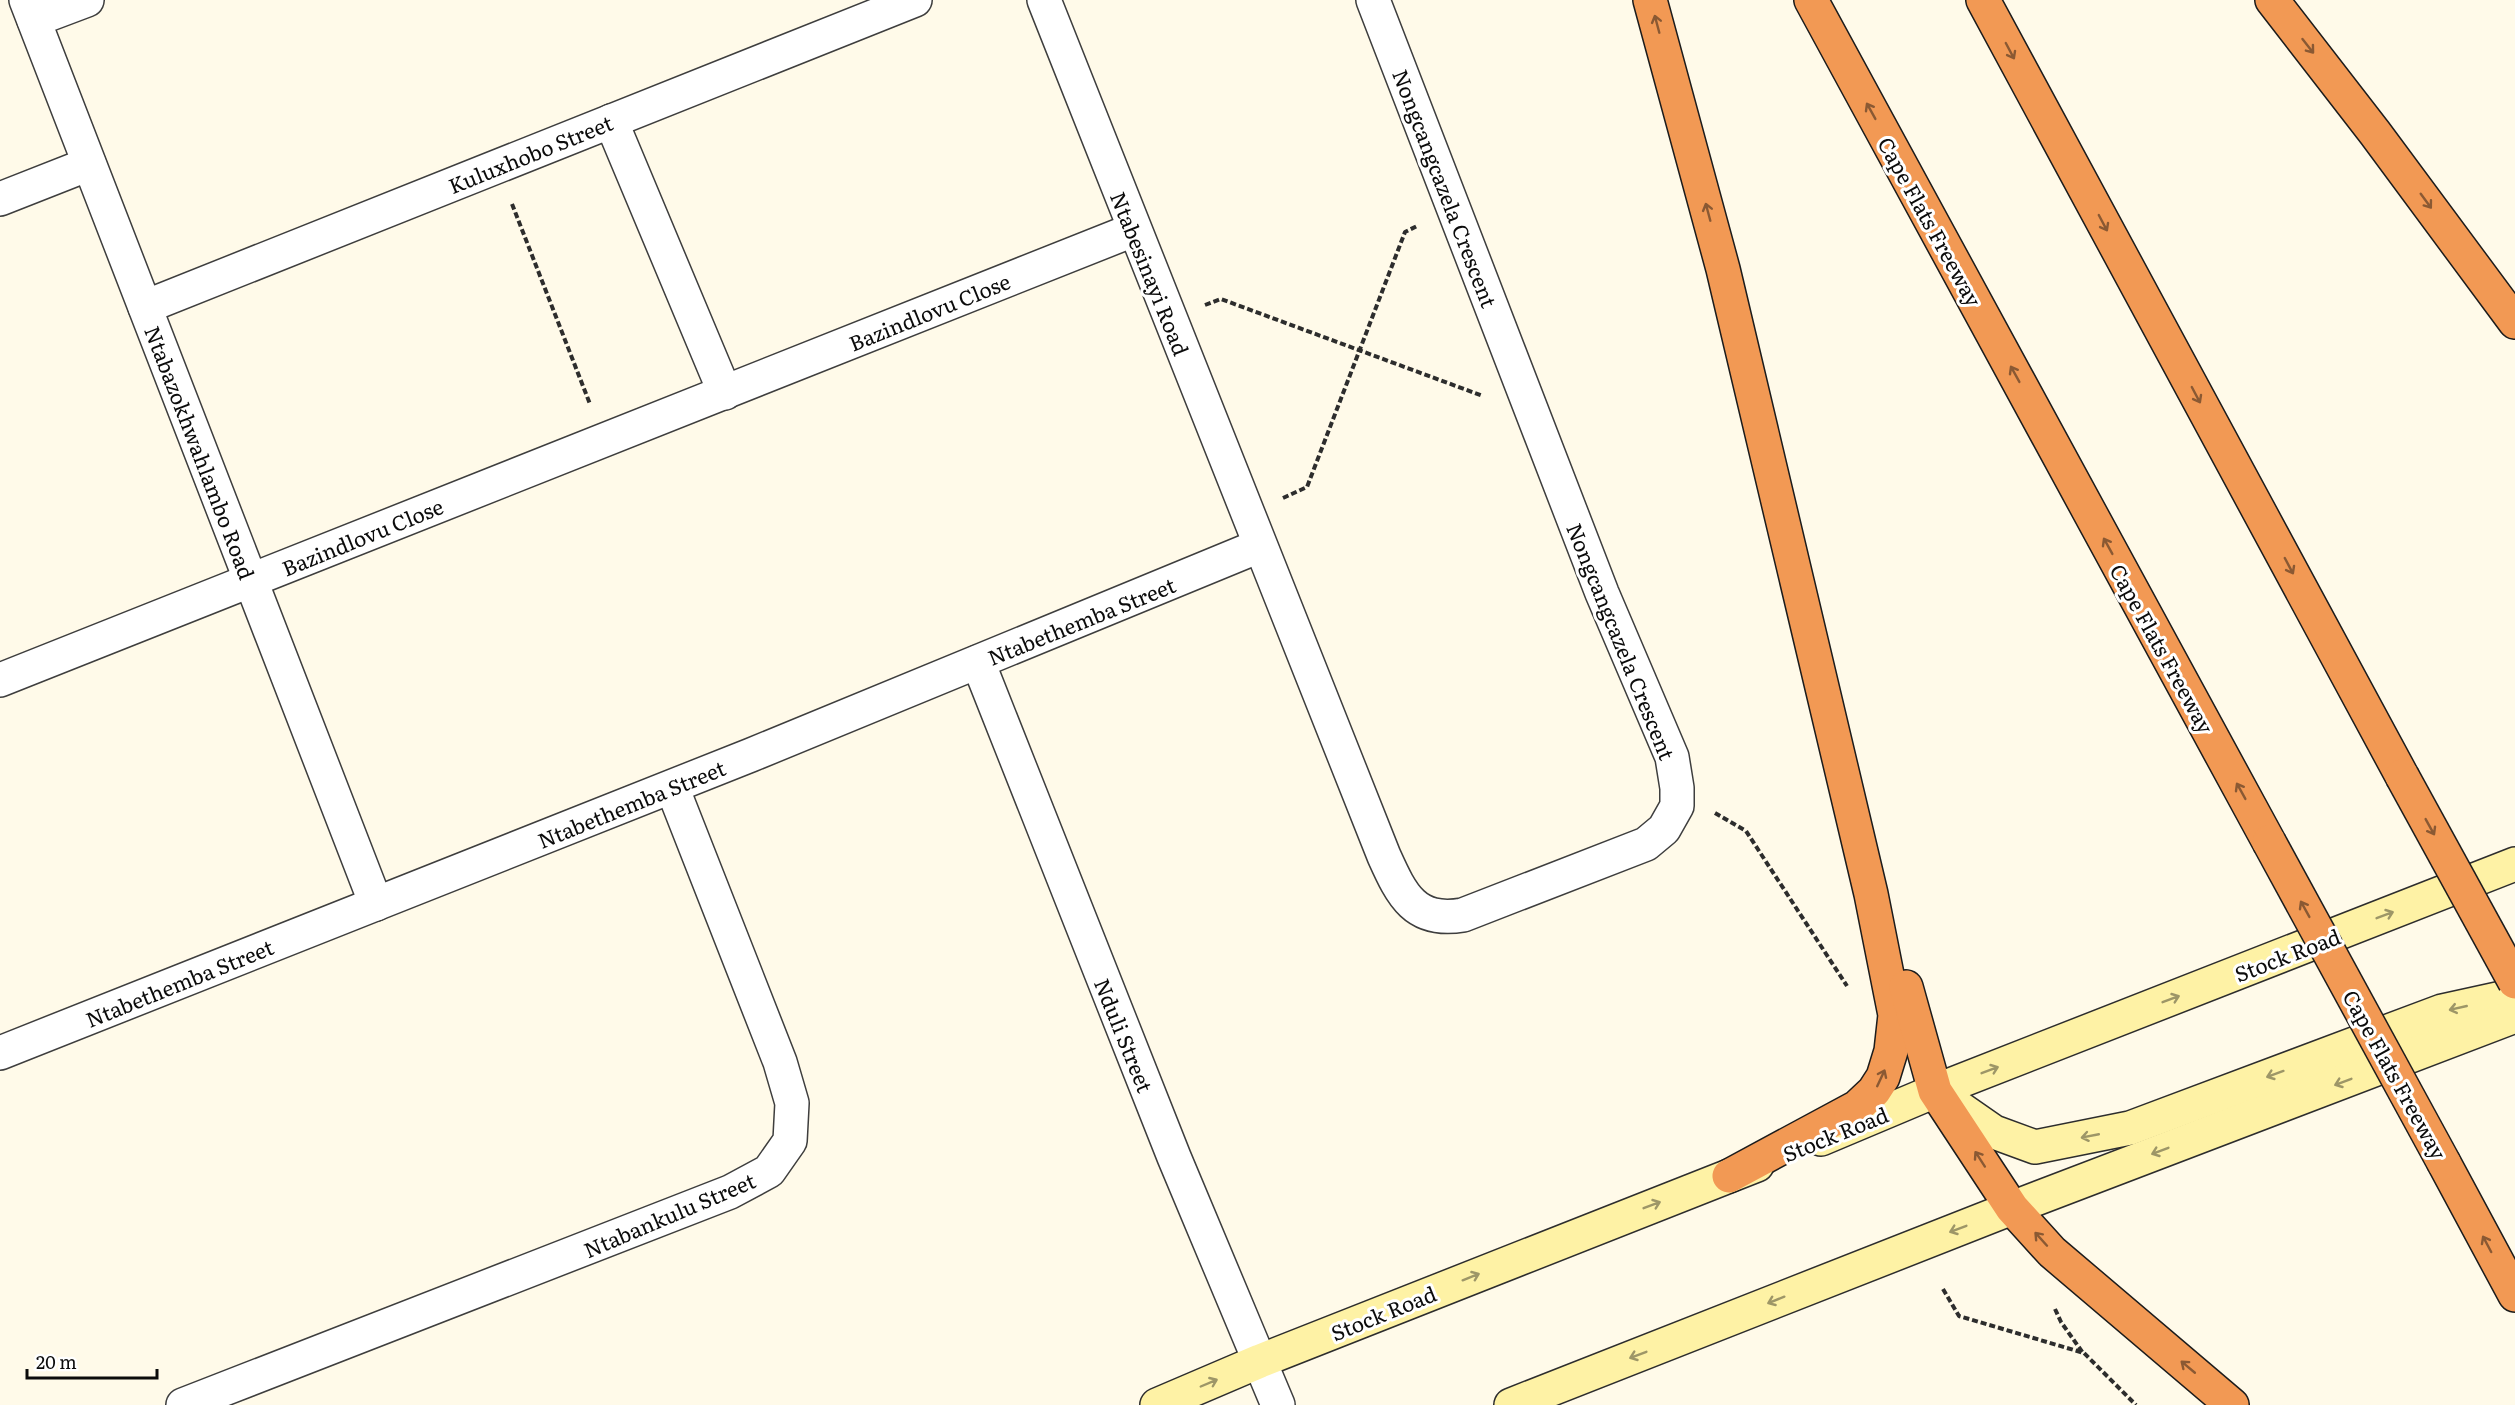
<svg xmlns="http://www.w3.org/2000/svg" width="2515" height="1405" viewBox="0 0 2515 1405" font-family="Literata,serif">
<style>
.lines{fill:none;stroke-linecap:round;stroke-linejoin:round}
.minor-casing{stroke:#3e3e3e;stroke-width:36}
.secondary-casing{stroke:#2d2d2d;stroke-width:36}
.motorway-casing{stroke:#1c1c1c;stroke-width:36}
.path{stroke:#2d2d2d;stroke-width:4;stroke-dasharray:6 3;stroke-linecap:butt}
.minor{stroke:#fff;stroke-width:33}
.secondary{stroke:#fef2a5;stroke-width:33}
.motorway{stroke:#f29954;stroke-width:33}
.motorway-bridge-casing{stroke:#1c1c1c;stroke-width:36;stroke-linecap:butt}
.motorway-bridge{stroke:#f29954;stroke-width:33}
.oneway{stroke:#8a5933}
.oneway2{stroke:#9d9667}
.labels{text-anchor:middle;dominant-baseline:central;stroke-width:6;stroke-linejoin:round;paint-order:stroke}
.street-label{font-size:21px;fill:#0b0b0b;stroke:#fff}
</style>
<rect width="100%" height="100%" fill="#fffae9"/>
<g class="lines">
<defs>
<g id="minor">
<path d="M26,0L376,904"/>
<path d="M1044,0L1384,856C1402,896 1415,923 1463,915L1646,844L1664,829L1677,806V788L1672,757L1602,593L1373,0"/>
<path d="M34,20L87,0"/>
<path d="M611,121L725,393"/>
<path d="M0,199L89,164"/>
<path d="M145,307L915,0"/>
<path d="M978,662L1174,1157L1278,1405"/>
<path d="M0,680L1133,230"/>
<path d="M0,1053L751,755L1259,546"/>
<path d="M183,1405L730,1192L769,1171L790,1141L792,1103L780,1062L672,787"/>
</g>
<g id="secondary">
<path d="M1935,1091L1994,1132L2035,1147L2130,1128L2442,1011L2515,995"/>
<path d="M1821,1139L1935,1091L2515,864"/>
<path d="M1157,1405L1260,1361L1757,1165"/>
<path d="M1511,1405L2012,1208L2515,1016"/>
</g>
<g id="motorway">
<path d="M1650,0L1723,269L1871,894L1895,1015L1891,1051L1883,1077L1874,1091L1857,1107L1729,1176"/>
<path d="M1811,0L2269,842"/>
<path d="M1983,0L2402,776"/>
<path d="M2272,0L2375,133L2515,322"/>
<path d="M1906,987L1935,1091L2012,1208L2052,1252L2232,1405"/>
<path d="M2444,1163L2515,1295"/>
</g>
</defs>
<use href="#minor" class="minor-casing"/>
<use href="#secondary" class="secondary-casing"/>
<use href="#motorway" class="motorway-casing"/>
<g class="path">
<path d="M512,204L590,404"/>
<path d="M1205,305L1221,299L1483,396"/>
<path d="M1283,498L1307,487L1405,232L1417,226"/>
<path d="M1715,813L1746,831L1847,986"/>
<path d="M1943,1289L1959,1316L2084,1353L2136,1405"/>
<path d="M2055,1309L2061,1322L2083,1353"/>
</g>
<use href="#minor" class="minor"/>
<use href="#secondary" class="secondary"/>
<use href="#motorway" class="motorway"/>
<defs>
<g id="motorway-bridge">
<path d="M2402,776L2515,982"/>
<path d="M2269,842L2444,1163"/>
</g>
</defs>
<use href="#motorway-bridge" class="motorway-bridge-casing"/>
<use href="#motorway-bridge" class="motorway-bridge"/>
</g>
<defs><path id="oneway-shaft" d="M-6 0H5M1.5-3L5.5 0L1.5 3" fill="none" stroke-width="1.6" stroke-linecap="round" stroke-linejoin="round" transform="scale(1.5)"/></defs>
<g class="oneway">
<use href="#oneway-shaft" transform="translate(1657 24) rotate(-105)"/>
<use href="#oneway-shaft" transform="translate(2308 46) rotate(52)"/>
<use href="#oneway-shaft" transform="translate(2010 51) rotate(62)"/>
<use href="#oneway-shaft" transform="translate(1871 111) rotate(-119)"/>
<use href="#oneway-shaft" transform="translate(2426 201) rotate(54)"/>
<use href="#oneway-shaft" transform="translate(1708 212) rotate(-105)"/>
<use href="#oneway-shaft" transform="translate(2103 223) rotate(62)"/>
<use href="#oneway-shaft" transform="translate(2015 374) rotate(-119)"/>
<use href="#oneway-shaft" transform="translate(2196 395) rotate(62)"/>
<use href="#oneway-shaft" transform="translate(2108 546) rotate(-119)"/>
<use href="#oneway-shaft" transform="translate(2289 566) rotate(62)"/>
<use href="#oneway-shaft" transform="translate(2241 791) rotate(-119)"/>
<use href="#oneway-shaft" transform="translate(2430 827) rotate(61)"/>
<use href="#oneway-shaft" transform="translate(2305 909) rotate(-119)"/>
<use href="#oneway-shaft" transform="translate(1881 1078) rotate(-65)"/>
<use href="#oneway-shaft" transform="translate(1980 1159) rotate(-123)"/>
<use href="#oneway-shaft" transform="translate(2041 1239) rotate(-132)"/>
<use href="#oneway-shaft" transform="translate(2487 1244) rotate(-118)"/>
<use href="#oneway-shaft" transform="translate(2188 1367) rotate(-140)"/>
</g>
<g class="oneway2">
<use href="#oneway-shaft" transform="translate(2385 915) rotate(-21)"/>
<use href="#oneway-shaft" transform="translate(2171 999) rotate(-21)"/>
<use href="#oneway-shaft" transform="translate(2458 1008) rotate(167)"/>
<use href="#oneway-shaft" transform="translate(1990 1070) rotate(-21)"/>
<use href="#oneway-shaft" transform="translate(2275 1074) rotate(160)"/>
<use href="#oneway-shaft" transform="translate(2343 1082) rotate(159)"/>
<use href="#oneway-shaft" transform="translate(2090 1136) rotate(169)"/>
<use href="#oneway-shaft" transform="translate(2160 1151) rotate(159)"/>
<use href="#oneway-shaft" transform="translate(1652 1205) rotate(-21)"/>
<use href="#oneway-shaft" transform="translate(1958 1229) rotate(159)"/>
<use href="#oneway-shaft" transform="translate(1471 1277) rotate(-22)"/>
<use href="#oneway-shaft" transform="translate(1776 1300) rotate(158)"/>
<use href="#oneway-shaft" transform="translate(1638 1355) rotate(159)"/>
<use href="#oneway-shaft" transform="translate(1209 1383) rotate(-23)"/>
</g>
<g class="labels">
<g class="street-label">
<text transform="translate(530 153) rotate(-22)">Kuluxhobo Street</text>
<text transform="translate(1446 188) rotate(69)">Nongcangcazela Crescent</text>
<text transform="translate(1931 221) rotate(61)">Cape Flats Freeway</text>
<text transform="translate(1151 273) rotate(68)">Ntabesinayi Road</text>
<text transform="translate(929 311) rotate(-22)">Bazindlovu Close</text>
<text transform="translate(201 452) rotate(69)">Ntabazokhwahlambo Road</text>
<text transform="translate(362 536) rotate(-22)">Bazindlovu Close</text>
<text transform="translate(1081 620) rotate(-22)">Ntabethemba Street</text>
<text transform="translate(1622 641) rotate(68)">Nongcangcazela Crescent</text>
<text transform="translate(2163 648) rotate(61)">Cape Flats Freeway</text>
<text transform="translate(631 803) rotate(-22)">Ntabethemba Street</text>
<text transform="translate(2287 954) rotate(-21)">Stock Road</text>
<text transform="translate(179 982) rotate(-22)">Ntabethemba Street</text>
<text transform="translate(1125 1035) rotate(68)">Nduli Street</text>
<text transform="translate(2396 1074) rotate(61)">Cape Flats Freeway</text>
<text transform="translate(1835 1133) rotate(-22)">Stock Road</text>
<text transform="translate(669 1214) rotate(-23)">Ntabankulu Street</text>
<text transform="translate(1383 1312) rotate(-22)">Stock Road</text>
</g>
</g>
<path d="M27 1369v9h130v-9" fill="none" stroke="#0b0b0b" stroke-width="3"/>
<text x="36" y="1369" font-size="18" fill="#0b0b0b" stroke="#ffffff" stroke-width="4.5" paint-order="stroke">20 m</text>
</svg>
